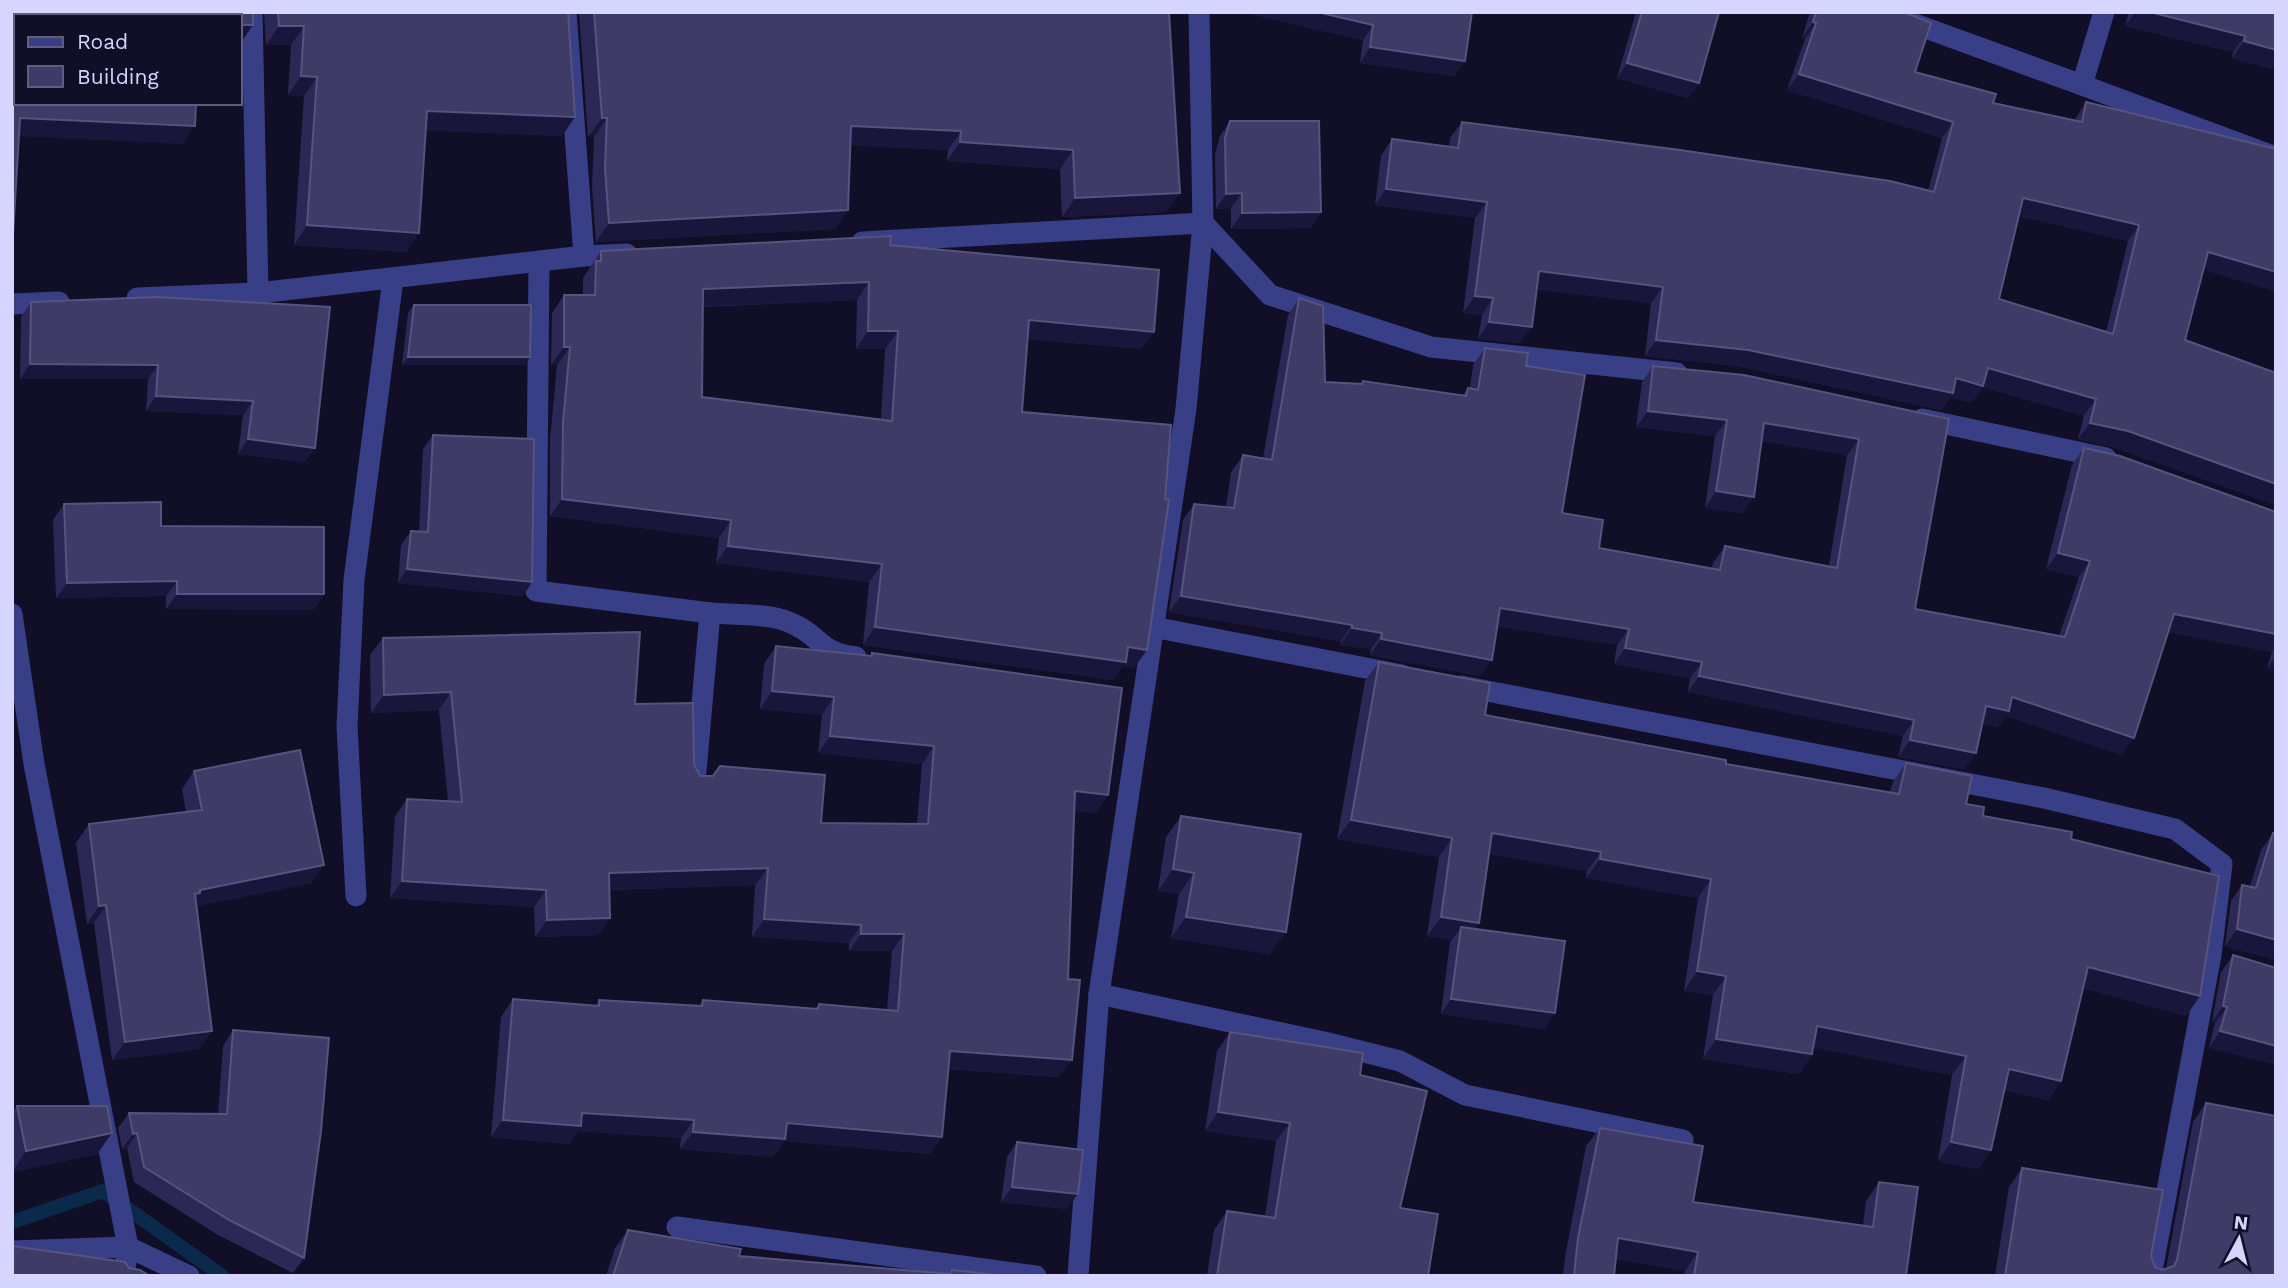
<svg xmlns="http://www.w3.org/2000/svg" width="2288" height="1288" viewBox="0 0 2288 1288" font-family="'Work Sans',sans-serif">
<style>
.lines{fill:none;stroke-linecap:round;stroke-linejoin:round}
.stream{stroke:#0b294a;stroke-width:14}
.minor{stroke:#393f87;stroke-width:21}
.wall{fill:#2c2855;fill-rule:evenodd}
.shaded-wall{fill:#19163b}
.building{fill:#3e3b67;stroke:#56537f;stroke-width:2;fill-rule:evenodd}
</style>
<rect width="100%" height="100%" fill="#100f27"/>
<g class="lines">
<path class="stream" d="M12,1222L103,1191L222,1276"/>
<g class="minor">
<path d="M252,12L258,293"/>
<path d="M566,12L584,256"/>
<path d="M1882,12L2082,85L2104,12"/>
<path d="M2082,85L2276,157"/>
<path d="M862,242L1203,223L1270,295L1431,347L1677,373"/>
<path d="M539,262L536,591L710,613L695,782"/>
<path d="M137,298L258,293L584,256L627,254"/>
<path d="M12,304L59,302"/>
<path d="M1922,419L2106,458"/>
<path d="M710,613C735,615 769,613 791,623C822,636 817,652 856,657"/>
<path d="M12,614L34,764L128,1247L124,1276"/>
<path d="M1153,627L1402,675"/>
<path d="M1461,686L2044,798L2175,829L2222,864L2211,955L2151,1276"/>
<path d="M356,896L347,726L354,580L393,279"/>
<path d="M1099,994L1324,1042L1400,1061L1465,1095L1683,1140"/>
<path d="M677,1227L1036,1276"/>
<path d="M12,1251L128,1247L189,1276"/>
<path d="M1078,1276L1099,994L1186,409L1203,223L1199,12"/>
</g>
</g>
<g class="wall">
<path d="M206,12H253L240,16H206Z"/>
<path d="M264,12H568L562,136L426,130L406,252L294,245L304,96L288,95L291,45H266Z"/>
<path d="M579,12H1169L1166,212L1062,217L1060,169L947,161L948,150L850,145L848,210L835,229L596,242L592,187L594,137H588Z"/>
<path d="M1241,12H1472L1465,61L1454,76L1360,63L1363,40Z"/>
<path d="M1636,12H1719L1699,83L1688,98L1617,78Z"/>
<path d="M1810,12H1904L1915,72L1993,103L2074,121L2086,102L2204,270L2185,340L2276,406V505L2116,448L2078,439L2084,416L1983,387L1971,403L1951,397L1941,410L1737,366L1645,356L1651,303L1537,289L1520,343L1478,339L1482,315L1463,313L1475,218L1375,205L1381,156L1392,139L1449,147L1450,138L1462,122L1928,191L1942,138L1787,90L1805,39L1802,38ZM2019,216L2128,241L2106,332L1999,299Z"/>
<path d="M2129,12H2276V70L2232,58L2233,52L2125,26Z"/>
<path d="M1230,121L1321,212L1310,228L1231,229V208L1216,209L1215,154L1220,136Z"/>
<path d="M890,245L1141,349L1028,339L1022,412L1134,668L1123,666L1113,680L863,645L869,582L716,563L719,538L550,516V440L557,365H551L552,313L564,295H583V278L601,251ZM857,300L856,349H885L881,419L702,397L703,307Z"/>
<path d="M157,297L315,448L305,462L238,454L243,415L146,411L148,379H20L21,317L31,302Z"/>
<path d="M1299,298L1325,382L1361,383L1363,381L1462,396L1468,388H1470L1473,365L1485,348L1526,366L1562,513L1599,548L1712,568L1713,563L1725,546L1829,566L1847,455L1762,441L1743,513L1705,508L1715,436L1636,427L1642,382L1653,366L1949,419L1915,609L2059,636L2079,577L2046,569L2072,465L2084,448L2276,512V671L2267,668L2272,652L2168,632L2122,755L2006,716L1998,727L1982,724L1964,769L1898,757L1903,736L1688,692L1690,678L1614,664L1617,645L1498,626L1480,676L1370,655L1371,649L1340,645L1341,641L1169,612L1183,520L1194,504L1226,507L1231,472L1243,455L1263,458L1288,315Z"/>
<path d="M414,305L525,365H402L408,313Z"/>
<path d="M433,435L532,582L523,596L398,583L401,545L411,531L419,532L423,449Z"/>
<path d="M64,504L161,526L324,594L313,610L166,609V596L56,598L53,520Z"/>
<path d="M383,638L635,704L694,764L700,776L821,823L917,824L922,764L818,753L822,715L760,709L764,664L776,646L870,656L872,653L1108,795L1095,813L1074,810L1059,1077L948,1069L942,1137L930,1154L784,1141L773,1157L680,1149L681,1138L578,1131L569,1144L491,1137L501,1017L513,999L595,1006L599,1000L699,1006L703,1000L815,1009L819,1004L887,1010L892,951H849V943L752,937L755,885L609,890L598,935L535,937L534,907L390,898L395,816L407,799L448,801L439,710L371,713L370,655Z"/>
<path d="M1379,662L1485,715L1726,764L1890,792L1893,782L1906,763L1983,816L2071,839L2200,996L2186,1016L2083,988L2061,1081L2048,1100L2004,1090L1991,1150L1978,1169L1938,1161L1952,1075L1813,1047L1812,1054L1799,1074L1703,1059L1713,995L1684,991L1698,898L1586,878L1587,871L1489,854L1475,929L1545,1029L1441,1014L1450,942L1452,940L1427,936L1439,857L1337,839L1365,681Z"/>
<path d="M194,771L324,865L311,883L196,906L212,1031L199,1049L112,1060L94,923L87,924L76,843L89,824L186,812L182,789Z"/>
<path d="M1181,816L1270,954L1171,938L1179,894L1158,891L1166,837Z"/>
<path d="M2273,833L2276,834V960L2225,946L2231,901L2242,885L2250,886L2261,850Z"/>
<path d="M2233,955L2276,968L2209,1048L2215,1023L2212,1022L2221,972Z"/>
<path d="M233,1030L304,1258L293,1273L218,1235L134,1182L127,1148L122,1149L118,1128L129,1113L218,1114L223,1046Z"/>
<path d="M1230,1032L1360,1075L1400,1208L1428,1276H1207L1214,1230L1227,1211L1265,1217L1276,1141L1205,1131L1217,1051Z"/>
<path d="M2206,1103L2276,1276H1995L2009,1187L2022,1168L2151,1256L2155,1267L2162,1270L2166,1269L2193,1122Z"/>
<path d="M17,1106L112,1133L97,1154L12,1172V1113Z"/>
<path d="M1600,1128L1693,1202L1863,1225L1866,1201L1879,1182L1906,1276H1684L1685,1271L1616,1259L1614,1276H1563L1565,1257L1586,1146Z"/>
<path d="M1017,1142L1067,1209L1001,1202L1007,1157Z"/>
<path d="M628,1230L739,1256L949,1274L952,1270L1006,1276H606L615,1248Z"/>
</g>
<g class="shaded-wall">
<path d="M1241,12H1317L1373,25L1363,40Z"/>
<path d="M2135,12H2150L2245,36L2233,52L2125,26Z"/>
<path d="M1813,22L1816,23L1805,39L1802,38Z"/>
<path d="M240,25H253L240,44Z"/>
<path d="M279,26H304L291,45H266Z"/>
<path d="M2244,41L2276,50V70L2232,58Z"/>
<path d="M1370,47L1465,61L1454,76L1360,63Z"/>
<path d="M1627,63L1699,83L1688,98L1617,78Z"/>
<path d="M1799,74L1953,122L1942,138L1787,90Z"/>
<path d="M301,76L317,77L304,96L288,95Z"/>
<path d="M427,111L575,117L562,136L414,130Z"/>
<path d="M20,118L195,126L183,144L12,136Z"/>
<path d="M602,118H607L594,137H588Z"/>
<path d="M851,126L961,131L948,150L837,145Z"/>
<path d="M960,142L1073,150L1060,169L947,161Z"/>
<path d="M1386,189L1487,202L1475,218L1375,205Z"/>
<path d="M1180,193L1166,212L1062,217L1075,198Z"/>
<path d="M1242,193L1231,208L1216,209L1226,194Z"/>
<path d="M2023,198L2139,225L2128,241L2012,215Z"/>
<path d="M848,210L835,229L596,242L609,223Z"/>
<path d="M1321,212L1310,228L1231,229L1242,213Z"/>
<path d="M307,225L419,233L406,252L294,245Z"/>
<path d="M2208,252L2276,272V292L2197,268Z"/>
<path d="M1539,271L1663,287L1651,303L1528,288Z"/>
<path d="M869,282L857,300L691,307L703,289Z"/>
<path d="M1475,296L1493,298L1482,315L1463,313Z"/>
<path d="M1029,320L1154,332L1141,349L1017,338Z"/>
<path d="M1489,322L1532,327L1520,343L1478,339Z"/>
<path d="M868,331H898L885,349H856Z"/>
<path d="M1656,340L1748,350L1956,378L1988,368L2096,399L2084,416L1983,387L1971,403L1951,397L1941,410L1737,366L1645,356Z"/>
<path d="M564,347H570L557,365H551Z"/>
<path d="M408,357H530L525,365H402Z"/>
<path d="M30,364L158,365L148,379H20Z"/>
<path d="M156,396L253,401L243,415L146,411Z"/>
<path d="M1648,411L1727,420L1715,436L1636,427Z"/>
<path d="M1764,423L1859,439L1847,455L1753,440Z"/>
<path d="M2090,423L2128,431L2276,484V505L2116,448L2078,439Z"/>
<path d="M248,439L315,448L305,462L238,454Z"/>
<path d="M1716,491L1754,497L1743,513L1705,508Z"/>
<path d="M562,499L731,520L719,538L550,516Z"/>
<path d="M728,546L882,564L869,582L716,563Z"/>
<path d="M2058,553L2090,561L2079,577L2046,569Z"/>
<path d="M407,569L532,582L523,596L398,583Z"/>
<path d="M177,581L166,596L56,598L67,583Z"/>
<path d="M177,594H324L313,610L166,609Z"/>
<path d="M1181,596L1352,625L1341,641L1169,612Z"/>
<path d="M1500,608L1629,629L1617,645L1489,625Z"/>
<path d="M2174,614L2276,634V646L2272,652L2162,631Z"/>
<path d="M875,627L1128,647L1147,650L1134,668L1123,666L1113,680L863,645Z"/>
<path d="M1352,628L1382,633L1371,649L1340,645Z"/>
<path d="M1381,639L1492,660L1480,676L1370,655Z"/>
<path d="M1625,648L1702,662L1690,678L1614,664Z"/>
<path d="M2276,656V671L2267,668Z"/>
<path d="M1699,676L1914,720L1903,736L1688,692Z"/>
<path d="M772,691L834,697L822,715L760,709Z"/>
<path d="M451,692L439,710L371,713L384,695Z"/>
<path d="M2012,697L2134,738L2122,755L2006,716L1998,727L1975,723L1986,706Z"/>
<path d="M830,736L934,746L922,764L818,753Z"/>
<path d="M1910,740L1976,753L1964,769L1898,757Z"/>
<path d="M1075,791L1108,795L1095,813L1063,809Z"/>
<path d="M1351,820L1452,838L1439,857L1337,839Z"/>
<path d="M1492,833L1601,852L1587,871L1479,853Z"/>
<path d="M1600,859L1711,879L1698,898L1586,878Z"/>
<path d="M324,865L311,883L191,907L195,894L200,890Z"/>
<path d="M768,868L755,885L597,890L609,873Z"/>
<path d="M1173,869L1194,873L1179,894L1158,891Z"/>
<path d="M402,881L546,890L534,907L390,898Z"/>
<path d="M106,905L94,923L87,924L99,906Z"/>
<path d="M1186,917L1286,932L1270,954L1171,938Z"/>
<path d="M1441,917L1479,923L1466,942L1461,927L1452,940L1427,936Z"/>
<path d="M610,918L598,935L535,937L547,920Z"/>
<path d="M764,919L861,925L849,943L752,937Z"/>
<path d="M2237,929L2276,940V960L2225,946Z"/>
<path d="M861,934H904L892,951H849Z"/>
<path d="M2088,967L2200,996L2186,1016L2074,986Z"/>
<path d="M1697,971L1726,976L1713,995L1684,991Z"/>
<path d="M1451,999L1555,1013L1545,1029L1441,1014Z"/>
<path d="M2223,1006L2227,1007L2215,1023L2212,1022Z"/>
<path d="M1817,1026L1966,1056L1952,1075L1803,1045Z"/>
<path d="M212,1031L199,1049L112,1060L125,1042Z"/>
<path d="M2220,1031L2276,1046V1065L2209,1048Z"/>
<path d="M1716,1039L1812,1054L1799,1074L1703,1059Z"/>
<path d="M950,1051L1072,1060L1059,1077L938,1068Z"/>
<path d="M2009,1069L2061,1081L2048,1100L1996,1088Z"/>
<path d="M1218,1112L1290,1123L1276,1141L1205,1131Z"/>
<path d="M582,1113L694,1120L681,1138L578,1131L569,1144L491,1137L503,1120Z"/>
<path d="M787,1123L942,1137L930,1154L784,1141L773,1157L680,1149L693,1132Z"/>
<path d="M112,1133L97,1154L12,1172L26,1151Z"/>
<path d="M137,1133L127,1148L122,1149L133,1134Z"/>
<path d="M1951,1142L1991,1150L1978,1169L1938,1161Z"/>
<path d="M1012,1187L1078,1194L1067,1209L1001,1202Z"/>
<path d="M1618,1238L1698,1252L1685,1271L1605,1257Z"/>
</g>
<g class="building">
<path d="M219,12H253V25H240V16H219Z"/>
<path d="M278,12H568L575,117L427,111L419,233L307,225L317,77L301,76L304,26H279Z"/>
<path d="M594,12H1169L1180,193L1075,198L1073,150L960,142L961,131L851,126L848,210L609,223L605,168L607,118H602Z"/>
<path d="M1317,12H1472L1465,61L1370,47L1373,25Z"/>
<path d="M1642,12H1719L1699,83L1627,63Z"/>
<path d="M1816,12H1904L1931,23L1915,72L1996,94L1993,103L2082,122L2086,102L2276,149V272L2208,252L2185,340L2276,373V402L2275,406H2276V484L2128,431L2090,423L2096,399L1988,368L1983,386L1956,378L1953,393L1748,350L1656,340L1663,287L1539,271L1532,327L1489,322L1493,298L1475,296L1487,202L1386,189L1392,139L1458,148L1462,122L1680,150L1890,181L1934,192L1953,122L1799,74L1816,23L1813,22ZM2023,198L2139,225L2113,334L1999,299Z"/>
<path d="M2150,12H2276V50L2244,41L2245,36Z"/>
<path d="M12,25H16V103H196L195,126L20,118L13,235Z"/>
<path d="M1230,121H1319L1321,212L1242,213V193L1226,194L1225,138Z"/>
<path d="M891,236L890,245L1159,270L1154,332L1029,320L1022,412L1171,425L1165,499L1169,500L1147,650L1128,647L1126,662L875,627L882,564L728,546L731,520L562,499L563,422L570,347H564V295H595L596,261H601V251ZM869,282L868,331H898L892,421L702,397L703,289Z"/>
<path d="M157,297L330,307L315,448L248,439L253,401L156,396L158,365L30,364L31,302Z"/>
<path d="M1299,298L1323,306L1325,382L1362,384L1363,381L1466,396L1468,388L1478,390L1485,348L1528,353L1526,366L1585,375L1562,513L1603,520L1599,548L1720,570L1725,546L1837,568L1859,439L1764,423L1754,497L1716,491L1727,420L1648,411L1653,366L1744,375L1949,419L1915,609L2065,637L2090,561L2058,553L2084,448L2120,456L2276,512V634L2174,614L2134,738L2012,697L2009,711L1986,706L1976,753L1910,740L1914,720L1699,676L1702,662L1625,648L1629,629L1500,608L1492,660L1381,639L1382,633L1352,628V625L1181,596L1194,504L1234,508L1243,455L1272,460Z"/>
<path d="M414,305H531L530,357H408Z"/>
<path d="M433,435L534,439L532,582L407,569L411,531L428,532Z"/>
<path d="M161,502V526L324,527V594H177V581L67,583L64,504Z"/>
<path d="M640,632L635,704L693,703L694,764L700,776H713L720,766L825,775L821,823L928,824L934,746L830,736L834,697L772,691L776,646L872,656V653L1122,688L1108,795L1075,791L1068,979L1080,980L1072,1060L950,1051L942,1137L787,1123L785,1139L693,1132L694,1120L582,1113L581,1126L503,1120L513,999L599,1006V1000L702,1006L703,1000L818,1009L819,1004L898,1011L904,934H861V925L764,919L768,868L609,873L610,918L547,920L546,890L402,881L407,799L462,802L451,692L384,695L383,638Z"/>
<path d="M1379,662L1490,683L1485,715L1726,760V764L1899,794L1906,763L1972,776L1966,804L1984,807L1983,816L2072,832L2071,839L2219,876L2200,996L2088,967L2061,1081L2009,1069L1991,1150L1951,1142L1966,1056L1817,1026L1812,1054L1716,1039L1726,976L1697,971L1711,879L1600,859L1601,852L1492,833L1479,923L1441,917L1452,838L1351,820Z"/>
<path d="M300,750L324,865L200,890V893L195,894L212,1031L125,1042L106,905L99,906L89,824L202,810L194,771Z"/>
<path d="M1181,816L1301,834L1286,932L1186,917L1194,873L1173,869Z"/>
<path d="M2273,833L2276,834V940L2237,929L2242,885L2256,888Z"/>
<path d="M1461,927L1565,941L1555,1013L1451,999Z"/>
<path d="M2233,955L2276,968V1046L2220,1031L2227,1007L2223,1006Z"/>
<path d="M233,1030L329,1038L321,1131L304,1258L229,1220L144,1167L137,1133L133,1134L129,1113L227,1114Z"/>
<path d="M1230,1032L1363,1053L1360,1075L1427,1091L1400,1208L1438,1214L1428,1276H1217L1227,1211L1275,1218L1290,1123L1218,1112Z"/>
<path d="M2206,1103L2276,1116V1276H2005L2022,1168L2163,1190L2151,1256L2155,1267L2162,1270L2174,1266L2177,1260Z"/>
<path d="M17,1106H107L112,1133L26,1151Z"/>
<path d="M1600,1128L1703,1146L1693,1202L1873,1227L1879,1182L1918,1187L1906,1276H1694L1698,1252L1618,1238L1614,1276H1574L1578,1238Z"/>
<path d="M1017,1142L1083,1150L1078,1194L1012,1187Z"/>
<path d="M628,1230L741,1249L739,1256L951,1274L952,1270L1006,1276H613Z"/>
<path d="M12,1246L125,1262L129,1268L140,1270L150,1276H12Z"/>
</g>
<rect width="2288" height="1288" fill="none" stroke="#d5d5ff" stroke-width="28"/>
<rect x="14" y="14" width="228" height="91" fill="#100f27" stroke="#5f5e7d" stroke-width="2"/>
<rect x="28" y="37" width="35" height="10" fill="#393f87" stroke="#5f5e7d" stroke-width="2"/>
<text x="77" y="49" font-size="21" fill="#d5d5ff">Road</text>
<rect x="28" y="66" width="35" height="21" fill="#3e3b67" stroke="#5f5e7d" stroke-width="2"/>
<text x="77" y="84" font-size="21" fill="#d5d5ff">Building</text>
<g transform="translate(2239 1239) rotate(7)" stroke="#100f27" stroke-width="5" paint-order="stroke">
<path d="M0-5L12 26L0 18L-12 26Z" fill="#d5d5ff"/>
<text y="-10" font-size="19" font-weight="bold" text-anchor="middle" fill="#d5d5ff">N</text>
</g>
</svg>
